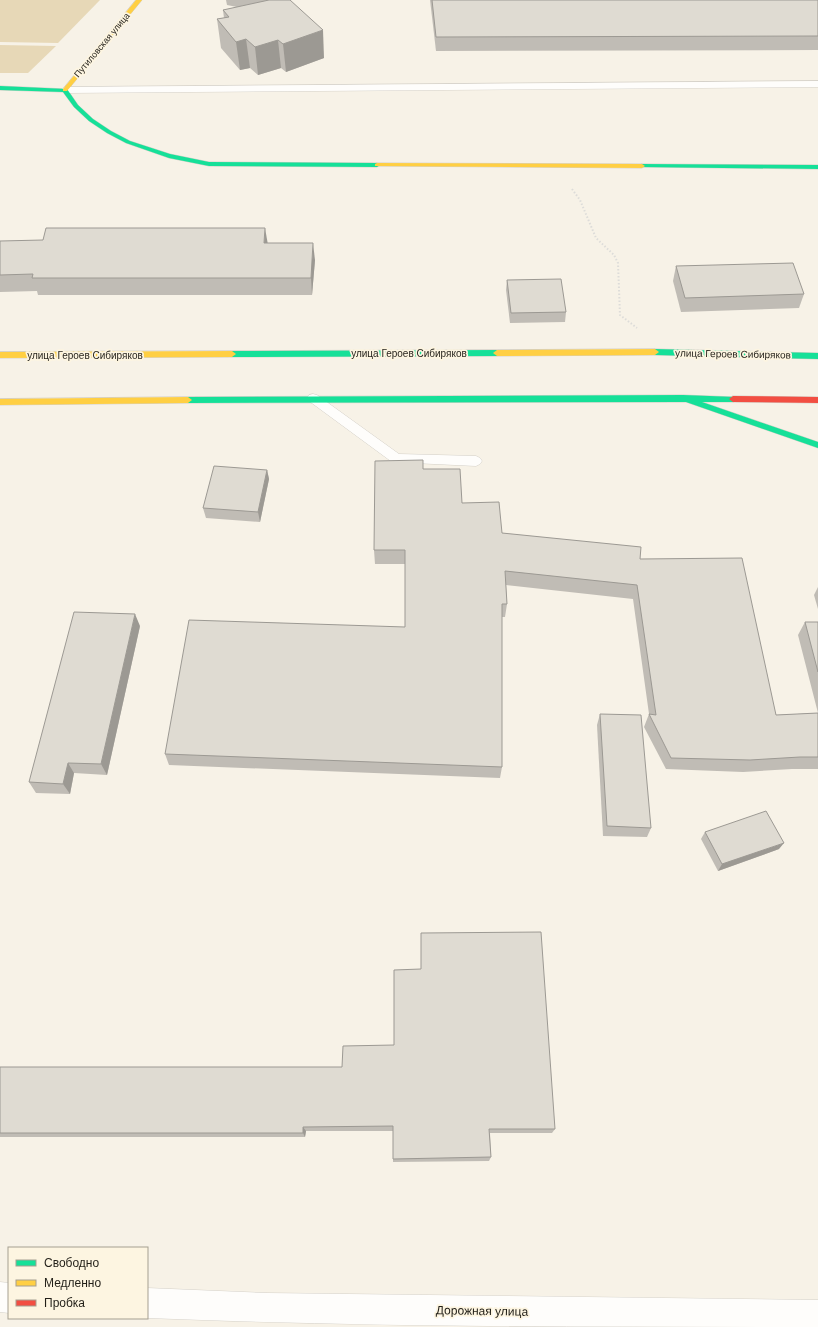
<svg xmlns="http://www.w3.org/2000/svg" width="818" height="1327" viewBox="0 0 818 1327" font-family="Helvetica,sans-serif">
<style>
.green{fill:#e7d8b7}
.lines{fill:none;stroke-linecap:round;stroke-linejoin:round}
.lane-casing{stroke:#d4d0c8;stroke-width:1}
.street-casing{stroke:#d4d0c8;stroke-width:1}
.fast-casing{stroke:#d4d0c8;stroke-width:1}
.slow-casing{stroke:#d4d0c8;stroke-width:1}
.jam-casing{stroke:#d4d0c8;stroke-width:1}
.path{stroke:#dddcd9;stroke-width:2;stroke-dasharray:1.5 2;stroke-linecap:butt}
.lane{fill:#fefdfb;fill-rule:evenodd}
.street{fill:#fefdfb;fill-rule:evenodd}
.fast{fill:#16e098;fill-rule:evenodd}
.slow{fill:#ffcf43;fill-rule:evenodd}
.jam{fill:#f24e42;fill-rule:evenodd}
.wall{fill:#c0bcb5}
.shaded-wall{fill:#9c9993}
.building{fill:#dfdbd2;stroke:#9c9993}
.labels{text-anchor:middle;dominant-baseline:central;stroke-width:3.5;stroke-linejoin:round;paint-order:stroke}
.far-street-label{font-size:9px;fill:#221f18;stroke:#fdf5e1}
.street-label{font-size:10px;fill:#221f18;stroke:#fdf5e1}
.near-street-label{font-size:12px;fill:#221f18;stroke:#fdf5e1}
</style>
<rect width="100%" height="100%" fill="#f7f2e7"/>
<g class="green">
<path d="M0,0H100L58,43L0,42Z"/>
<path d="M0,45L56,46L28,73H0Z"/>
</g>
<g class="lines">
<defs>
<g id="lane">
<path d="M818,81V87L65,93L60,90L65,87Z"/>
<path d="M313,394L317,395L399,454L476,456L480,458L482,461L480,464L476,466L392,462L309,401L307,398L309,395Z"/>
</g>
<g id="street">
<path d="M0,1282L9,1283V1313L0,1312Z"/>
<path d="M147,1288L267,1293L818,1300V1327C594,1327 371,1327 147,1318Z"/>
</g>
<g id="fast">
<path d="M0,86L67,89L78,105L93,119L111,131L130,141L170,154L209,162L377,163L380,165L377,167L209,166L169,158L126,143L107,133L89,121L74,107L63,92L0,90Z"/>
<path d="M642,164L818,165V169L640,167L639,166Z"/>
<path d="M655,349L818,353V359L655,355L651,352Z"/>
<path d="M497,350L501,353L497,356L232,357L228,354L232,351Z"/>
<path d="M683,395L736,397V401L733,402H702L818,442V448L686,402L188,403L184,400L188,397Z"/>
</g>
<g id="slow">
<path d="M136,0H142L67,91H63V89Z"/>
<path d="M377,163L642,164L645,166L642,168L375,166V164Z"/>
<path d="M655,349L659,352L655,355L497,356L493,353L497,350Z"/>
<path d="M232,351L236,354L232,357L0,358V352Z"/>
<path d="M188,397L192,400L188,403L0,405V399Z"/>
</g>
<path id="jam" d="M733,396L818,397V403L733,402L729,399Z"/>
</defs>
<use href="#lane" class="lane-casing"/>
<use href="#street" class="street-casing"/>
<use href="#fast" class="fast-casing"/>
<use href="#slow" class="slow-casing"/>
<use href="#jam" class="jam-casing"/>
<path class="path" d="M572,189L580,200L596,238L614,255L618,263L620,315L637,328"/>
<use href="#lane" class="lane"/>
<use href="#street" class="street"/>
<use href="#fast" class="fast"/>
<use href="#slow" class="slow"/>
<use href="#jam" class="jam"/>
</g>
<g class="wall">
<path d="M226,0H290L324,58L286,72L281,68L258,75L250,68L240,70L221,48L217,19L224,18L223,10L237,7L227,5Z"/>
<path d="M430,0H818V50L436,51Z"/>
<path d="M0,241L267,243L315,260L312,295H38L37,291L0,292Z"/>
<path d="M676,266L804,294L799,308L681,312L673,281Z"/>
<path d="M507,280L566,312L565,322L510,323L506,290Z"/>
<path d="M423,469L462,503L502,533L640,559L776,715L818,713L798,635L805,622H818V769H792L743,772L666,769L644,727L649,714L633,599L506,585L507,604L505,617H502V767L500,778L169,765L165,754L405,627V564H375L374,550Z"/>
<path d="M267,470L269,479L260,522L206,518L203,508Z"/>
<path d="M818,587V609L814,595Z"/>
<path d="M140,626L107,775L74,773L70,794L36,793L29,782Z"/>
<path d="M600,714L651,828L647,837L603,836L597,725Z"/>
<path d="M705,832L779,849L718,871L701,839Z"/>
<path d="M0,1067H342L555,1129L552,1133H490L491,1157L489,1161L393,1162V1131H306L305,1137H0Z"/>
</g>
<g class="shaded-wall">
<path d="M323,30L324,58L286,72L283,44Z"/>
<path d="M246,39L250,68L240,70L236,42Z"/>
<path d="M278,40L281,68L258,75L255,47Z"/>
<path d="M265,228L268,245L264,243Z"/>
<path d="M313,243L315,260L312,295L311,278Z"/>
<path d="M267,470L269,479L260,522L258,512Z"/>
<path d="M135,614L140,626L107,775L101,764Z"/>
<path d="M68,763L74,773L70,794L63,784Z"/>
<path d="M784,843L779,849L718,871L722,864Z"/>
<path d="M303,1127L306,1131L305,1137L303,1133Z"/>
</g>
<g class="building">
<path d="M269,0H290L323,30L283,44L278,40L255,47L246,39L236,42L217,19L229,17L223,10Z"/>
<path d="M432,0H818V36L436,37Z"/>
<path d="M46,228H265L264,243H313L311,278H32L33,274L0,275V241L43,240Z"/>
<path d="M793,263L804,294L685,298L676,266Z"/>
<path d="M561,279L566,312L511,313L507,280Z"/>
<path d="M423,460V469H460L462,503L499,502L502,533L641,547L640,559L742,558L776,715L818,713V757H800L750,760L671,758L649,714L656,715L637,585L505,571L507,604H502V767L165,754L189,620L405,627V550H374L375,461Z"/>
<path d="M214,466L267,470L258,512L203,508Z"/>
<path d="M74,612L135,614L101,764L68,763L63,784L29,782Z"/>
<path d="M805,622H818V672Z"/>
<path d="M600,714L641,715L651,828L607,826Z"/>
<path d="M766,811L784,843L722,864L705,832Z"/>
<path d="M541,932L555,1129H489L491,1157L393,1159V1126L303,1127V1133H0V1067H342L343,1046L394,1045V970L421,969V933Z"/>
</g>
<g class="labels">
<g class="far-street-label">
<text transform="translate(102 45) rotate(-50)">Путиловская улица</text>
</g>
<g class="street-label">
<text x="409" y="353">улица Героев Сибиряков</text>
<text transform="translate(733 354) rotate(1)">улица Героев Сибиряков</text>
<text x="85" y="355">улица Героев Сибиряков</text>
</g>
<g class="near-street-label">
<text transform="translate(482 1311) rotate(1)">Дорожная улица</text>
</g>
</g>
<rect x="8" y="1247" width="140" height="72" fill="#fdf5e1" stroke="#a59f91"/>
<rect x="16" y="1260" width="20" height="6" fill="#16e098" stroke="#a59f91"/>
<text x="44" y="1267" font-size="12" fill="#221f18">Свободно</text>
<rect x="16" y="1280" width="20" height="6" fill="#ffcf43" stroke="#a59f91"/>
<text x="44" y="1287" font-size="12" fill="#221f18">Медленно</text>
<rect x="16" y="1300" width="20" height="6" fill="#f24e42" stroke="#a59f91"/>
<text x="44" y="1307" font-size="12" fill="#221f18">Пробка</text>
</svg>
